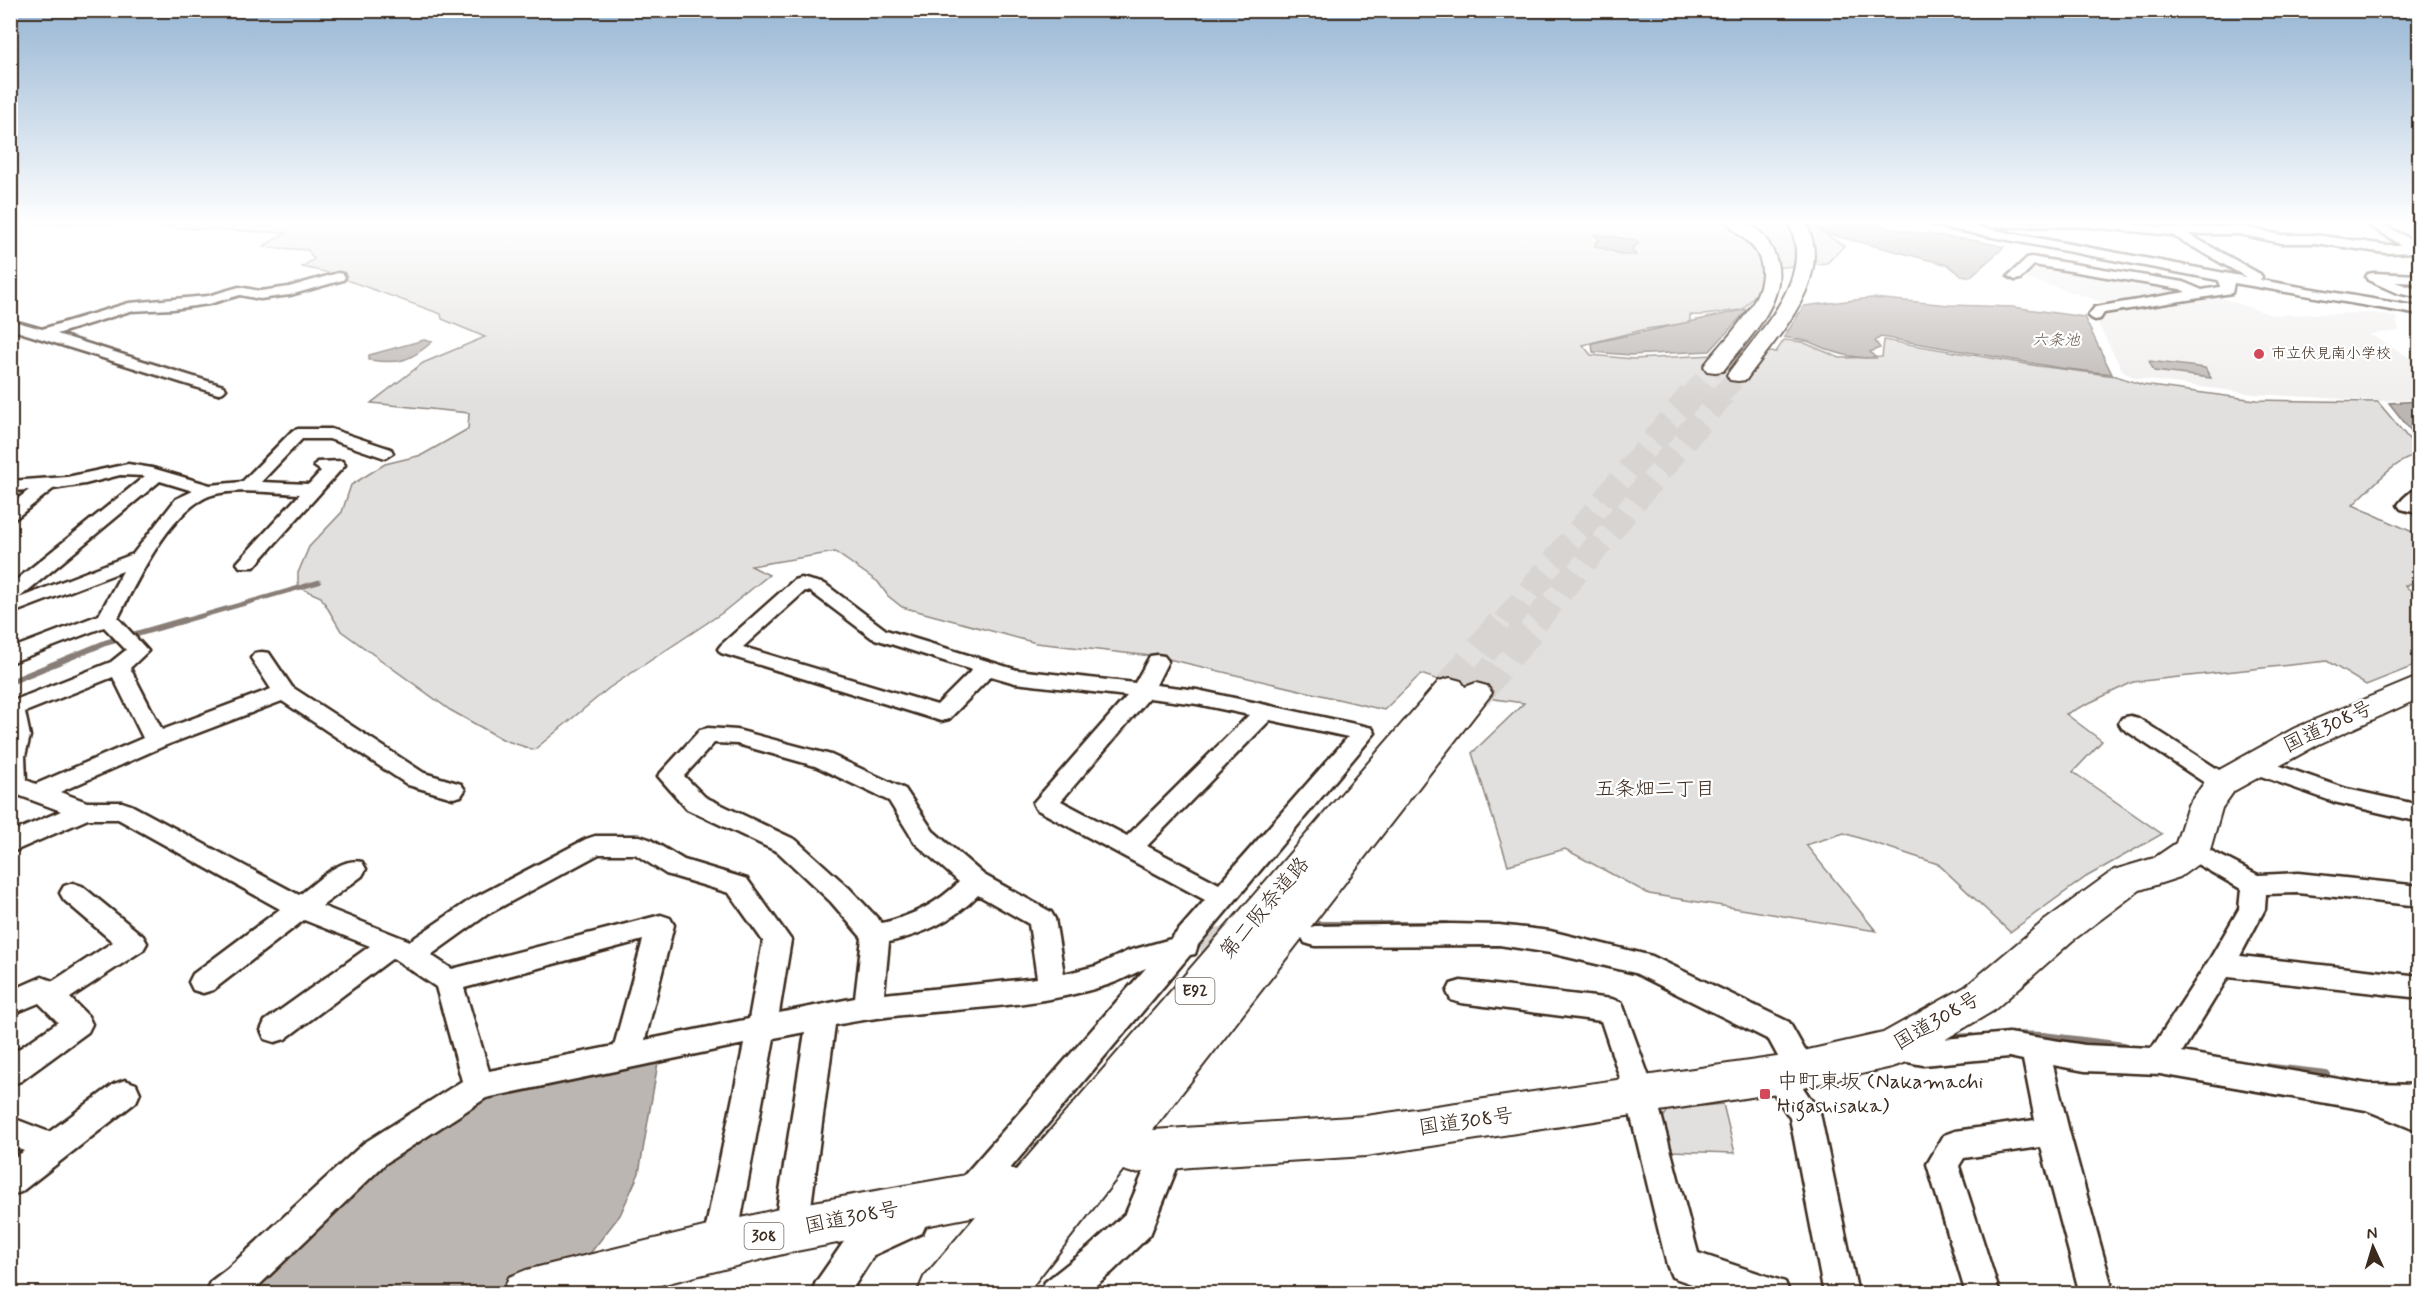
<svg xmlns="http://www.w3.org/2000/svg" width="2430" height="1304" viewBox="0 0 2430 1304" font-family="Mynerve,'Klee One',sans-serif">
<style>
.built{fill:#f1efee}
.green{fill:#e2e0de;stroke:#8e857e;stroke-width:1.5}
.water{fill:#bcb6b3;stroke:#887e77;stroke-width:1.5}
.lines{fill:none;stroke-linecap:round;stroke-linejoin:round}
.stream-far2{stroke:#887e77;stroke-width:4.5}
.stream-far1{stroke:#887e77;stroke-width:6}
.stream{stroke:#887e77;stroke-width:8}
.minor-tunnel{stroke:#d8d4d2;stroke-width:31;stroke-dasharray:31 15;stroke-linecap:butt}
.highway-tunnel-far2{stroke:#d8d4d2;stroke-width:20;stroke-dasharray:20 10;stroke-linecap:butt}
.highway-tunnel-far1{stroke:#d8d4d2;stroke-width:26;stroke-dasharray:26 13;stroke-linecap:butt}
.highway-tunnel{stroke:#d8d4d2;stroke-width:33;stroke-dasharray:33 16;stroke-linecap:butt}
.minor-casing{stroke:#3b2a1e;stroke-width:5}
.highway-casing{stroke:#3b2a1e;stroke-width:4}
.minor{fill:#fff;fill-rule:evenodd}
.highway{fill:#fff;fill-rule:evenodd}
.poi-dot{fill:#d1495b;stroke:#fff;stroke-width:2}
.labels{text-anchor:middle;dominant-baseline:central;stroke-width:4.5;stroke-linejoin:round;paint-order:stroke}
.far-poi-label{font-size:15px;fill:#3b2a1e;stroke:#fff;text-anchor:start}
.far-water-label{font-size:16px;font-style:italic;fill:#685b52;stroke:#fff}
.shield{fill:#fff;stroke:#766a62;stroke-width:1.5}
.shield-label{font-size:16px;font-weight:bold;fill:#3b2a1e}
.neighbourhood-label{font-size:20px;fill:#3b2a1e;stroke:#fff}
.near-street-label{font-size:21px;fill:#3b2a1e;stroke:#fff}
.near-poi-label{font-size:21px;fill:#3b2a1e;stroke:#fff;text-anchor:start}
</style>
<rect width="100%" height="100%" fill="#fff"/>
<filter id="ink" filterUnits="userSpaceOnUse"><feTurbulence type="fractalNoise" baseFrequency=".0167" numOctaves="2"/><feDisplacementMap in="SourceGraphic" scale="12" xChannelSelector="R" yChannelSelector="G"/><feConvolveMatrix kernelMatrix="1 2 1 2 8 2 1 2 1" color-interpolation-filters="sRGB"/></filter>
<g filter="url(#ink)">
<g class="built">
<path d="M2034,262L2181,286L2195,294L2117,307L2060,288L2018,277Z"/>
<path d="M2210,294L2272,315L2375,313L2396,317L2399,331L2369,334L2419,363V399L2382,401L2255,394L2135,378L2122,370L2097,322L2103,315L2112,310Z"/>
</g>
<g class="green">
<path d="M35,222H1794L1814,227L1844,246L1827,263L1773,268L1761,265L1765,273L1759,290L1742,310C1722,311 1710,317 1690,315V323L1646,329L1583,345L1591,355L1633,359L1776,352L1784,340L1802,342L1840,358L1882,357L1884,340L2038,366L2116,376L2143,385L2256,400L2378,402L2419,451V456C2399,455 2368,491 2353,505L2419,535V580L2405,586L2419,597V664L2366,685L2327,661L2133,682L2066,714L2102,741L2073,772L2162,834L2086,877L2010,932L1938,864L1844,833L1806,845L1876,931L1649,894L1565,849L1508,865L1472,753L1524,703L1494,699L1421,674L1384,710L1160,657L1036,643L902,607L888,596L878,582L835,552L751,566L769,575L722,613L609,688L534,750L504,740L450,710L341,631L321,597L298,587V573L309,547L342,512L351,485L385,464L422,455L468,429L469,413L371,403L423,363L485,337L442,319L441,314L325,272L302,267L314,259L308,250L262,247L286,233L100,224H35Z"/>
<path d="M1723,1104L1735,1153L1668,1151L1662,1119L1669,1109Z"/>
</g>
<g class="water">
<path d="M1798,222H1866L1904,231L1979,241L2004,247L1970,277L1961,275L1948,265L1825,233L1815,227Z"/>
<path d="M1594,234L1636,240L1639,243L1631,249L1636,255H1624L1595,246V243L1600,240Z"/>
<path d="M1872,298L1950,305L2013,307L2084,317L2112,374L2060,368L1881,337L1875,341L1880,348L1870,352L1876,358C1855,359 1831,352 1812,343C1804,339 1792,339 1784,337L1804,306Z"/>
<path d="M1748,309L1710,351L1630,355L1593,352L1592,343Z"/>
<path d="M424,340L432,342C409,362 399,364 369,360V355Z"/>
<path d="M2149,361L2205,368L2211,378L2154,371Z"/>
<path d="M2419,401H2420L2419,441L2389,403Z"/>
<path d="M659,1057L639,1173L620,1215L577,1270L517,1287L500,1293L245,1294L421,1129L478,1096Z"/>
</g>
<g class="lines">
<path class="stream-far2" d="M180,622L319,582"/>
<path class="stream-far1" d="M10,682L105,643L185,620"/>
<g class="stream">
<path d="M1306,925H1446"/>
<path d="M2017,1035L2043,1036L2124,1046"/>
<path d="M1949,1038L1971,1037"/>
<path d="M2265,1067L2326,1074"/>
</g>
<path class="minor-tunnel" d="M1200,944L1240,941"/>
<g class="highway-tunnel-far2">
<path d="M1691,395L1715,366"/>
<path d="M1721,395L1738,375"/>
</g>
<g class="highway-tunnel-far1">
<path d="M1505,622L1692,394"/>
<path d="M1535,622L1722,394"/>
</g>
<g class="highway-tunnel">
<path d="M1450,688L1506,620"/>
<path d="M1476,693L1536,620"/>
</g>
<defs>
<g id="minor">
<path d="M1929,222H1952L2246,277L2172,235L2078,226L1989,227L1983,223L2109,222L2170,228L2239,226L2281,235H2315L2386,245H2401L2364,222H2378L2420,244V252L2386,253L2315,243H2281L2239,234H2188L2260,274L2262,277L2260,280L2420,307V315L2234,283L2232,293L2104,313L2100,319L2095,320L2088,316L2095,307L2186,292L2180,289L2034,265L2020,279L2015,280L2008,276L2027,258L2031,257L2183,282L2202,290L2220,287V283L2218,280L1935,226Z"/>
<path d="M338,273L343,274L345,277L343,280L290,295L260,299L240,295L209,304L173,309L130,311L57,334L223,386L226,389L223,392L218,394L10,329V320L42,329L129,303L208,296L239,287L260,291L289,287Z"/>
<path d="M2373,273L2420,275V283L2395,282L2420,290V298L2397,293L2368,280L2366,277L2368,274Z"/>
<path d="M298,429H331L391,449L393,453L385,458L329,439H302L261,482L309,484L321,471L314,466L317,462L342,461L345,465L254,567H240L237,563L300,494C274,493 236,488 212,495C170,509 137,581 118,618L148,651L130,668L162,730L271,689L251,658L255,653L262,652L269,653L292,687L424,773L461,784L465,790L461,796L453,798L408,785L282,701L164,746L60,792L87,802H122L131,805L299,895C316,883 340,856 362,862L366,869L362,876L322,906L410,941L470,900L586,839L595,836H640L649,839L684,860L747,879L791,940L779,1013L855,998L862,938L831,902L778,852L687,809L658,776L700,730L708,728L737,730L831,755L905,789L933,831L984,875L1051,912L1055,919L1064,974L1096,966L1128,951L1171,939L1205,900L1036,809L1033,803L1127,696L1015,683L991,676L949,719L941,721L721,653L718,649L721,645L794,580L801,578L825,584L886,630L1017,670L1135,683L1150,656L1157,655L1164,656L1168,661L1156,685L1197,690L1364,726L1372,728L1375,733L1198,945L1195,954L1190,955L983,1201L972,1205L961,1201L956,1190L961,1179L1146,968C1132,974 1119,982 1104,986C1017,1013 924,1007 835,1025L808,1229L803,1240L791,1245L779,1240L774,1229L805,1032L774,1038L736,1246L731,1257L719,1262L707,1257L702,1246L744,1044L486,1098L386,1163L250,1294H205L210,1282L227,1269L364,1143L462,1081L436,987L393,958L285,1039L275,1042L265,1039L261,1030L265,1021L370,946L304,920L213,990L203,993L193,990L189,982L193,974L280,909L118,819H88L10,853V833L61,811L10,792V702L111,662L126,650L104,627L10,663V649L99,615L123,571L10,614V585L145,476L120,475L85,484L53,489L16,518L10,519V505L29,490L10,491V481L67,477L128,464L152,468L210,485L242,482L292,431ZM160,481L193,491L176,499L133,554L19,598ZM805,591L811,592L872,638L972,670L937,705L743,647ZM113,677L143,738L36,784L26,780L25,756L30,736L25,712ZM1149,698L1197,704L1249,715L1127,836L1061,801ZM1270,720L1348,737L1219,884L1147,846ZM714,743L737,744L815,766L889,801L915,843L959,882C937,904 912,916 882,923L849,888L796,840L705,797L684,776ZM599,854H635L666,874L729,893L763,941L749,1019L645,1040L674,925L670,918L661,915L452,969L431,955L488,914ZM978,895L1029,924L1037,978L884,994L889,942C923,934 953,921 978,895ZM643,940L614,1046L489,1071L464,988Z"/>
<path d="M2420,488V514L2401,509L2398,505C2403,498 2411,490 2420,488Z"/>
<path d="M2130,716L2138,718L2230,777L2234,783L2230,789L2222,791L2214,789L2122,728L2119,723L2122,718Z"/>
<path d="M2252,756L2347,789L2420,805V822L2334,802L2244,770L2240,764L2244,758Z"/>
<path d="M2192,841L2258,875L2298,873L2420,886V906L2298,893L2266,894L2265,909L2240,956L2420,976V998L2228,977L2182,1052L2368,1084L2420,1085V1132L2366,1110L2160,1074L2085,1071L2053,1065L2069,1131L2114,1294H2080L2041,1147L1964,1158L1959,1166L2000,1294H1966L1927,1164L1944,1135L1955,1131L2035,1120L2023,1060L2009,1057L1923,1065L1886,1058L1881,1049L1886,1040L1896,1037L1923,1041L2009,1033L2085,1045L2152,1048L2211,957L2239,909L2241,889L2183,856L2179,850L2183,844Z"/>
<path d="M73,883L82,886L143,936L147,943L143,950L70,998L88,1016L92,1024L88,1032L21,1081L10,1085V1055L58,1022L39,1003L10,1015V991L42,977L53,981L113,942L64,900L60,893L64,886Z"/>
<path d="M1451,924L1499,925L1550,931L1652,956L1789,1022L1815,1068L1811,1077L1798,1080L1820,1113L1858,1294H1824L1790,1118L1762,1075L1766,1066L1777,1062L1782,1064L1769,1040L1635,973L1550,953L1499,945L1315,946L1305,943L1301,936L1305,929L1315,926Z"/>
<path d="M1461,981L1612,999L1622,1003L1656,1096L1698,1253L1785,1282L1790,1294H1720L1672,1277L1667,1265L1626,1096L1601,1021L1461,1003L1451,1000L1447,992L1451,984Z"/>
<path d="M125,1080L136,1084L140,1093L136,1102L21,1192L10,1196V1162L24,1151L10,1146V1117L49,1132L114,1084Z"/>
<path d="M1169,1134L1180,1138L1185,1148L1150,1235L1112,1272L1085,1294H1040L1045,1282L1088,1248L1126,1213L1158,1138Z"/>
<path d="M910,1206L922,1211L927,1222L922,1233L874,1255L849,1294H811L816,1282L850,1233Z"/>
</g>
<g id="highway">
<path d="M1728,222C1749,222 1757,225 1769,244C1799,291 1751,335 1723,371L1715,372L1707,371L1704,366C1724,338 1777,294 1758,255C1751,240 1735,235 1728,222Z"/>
<path d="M1788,222H1805C1837,277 1776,337 1746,380L1738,381L1730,380L1727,375C1757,332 1818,278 1788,222Z"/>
<path d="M2420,676V698L2319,744L2234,791L2222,808L2210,850L2205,859L2180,877L2140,890L2072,941L1993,1011L1907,1062L1892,1067L1777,1093L1366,1156L1191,1167L1133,1173L1123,1170L1026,1294H917L924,1277L976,1216L791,1252L625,1294H502L509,1277L526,1270L791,1206L966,1175L1004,1166L1016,1170L1439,681L1450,678L1461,681L1465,687L1476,683L1487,686L1492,693L1153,1130L1366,1116L1777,1057L1883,1033L1965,987L2044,921L2114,870L2154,858L2176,843L2188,805L2210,775L2295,728Z"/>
</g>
</defs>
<use href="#minor" class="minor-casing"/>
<use href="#highway" class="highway-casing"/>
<use href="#minor" class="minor"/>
<use href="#highway" class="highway"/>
</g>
</g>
<linearGradient id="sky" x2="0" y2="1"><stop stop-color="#96b5d3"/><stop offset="0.55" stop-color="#fff"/><stop offset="1" stop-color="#fff" stop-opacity="0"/></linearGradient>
<rect width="2430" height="404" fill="url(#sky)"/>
<g class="poi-dot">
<circle cx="2259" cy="354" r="6"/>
<rect x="1759" y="1088" width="12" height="12" rx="3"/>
</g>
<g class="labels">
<g class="far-poi-label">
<text x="2271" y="354">市立伏見南小学校</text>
</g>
<g class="far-water-label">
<text x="2056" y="340">六条池</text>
</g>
<g class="shield">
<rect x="1175.5" y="978" width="39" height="26" rx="4.5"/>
<rect x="744.5" y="1223" width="39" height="26" rx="4.5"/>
</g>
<g class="shield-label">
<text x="1195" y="991">E92</text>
<text x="764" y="1236">308</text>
</g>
<g class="neighbourhood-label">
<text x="1655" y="789">五条畑二丁目</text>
</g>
<g class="near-street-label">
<text transform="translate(2328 727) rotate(-25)">国道308号</text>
<text transform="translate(1265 908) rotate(-50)">第二阪奈道路</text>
<text transform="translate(1937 1021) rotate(-30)">国道308号</text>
<text transform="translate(1466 1122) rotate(-8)">国道308号</text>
<text transform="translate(852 1218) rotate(-11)">国道308号</text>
</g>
<g class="near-poi-label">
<text x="1777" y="1082">中町東坂 (Nakamachi<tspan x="1777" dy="24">Higashisaka)</tspan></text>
</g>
</g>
<rect width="2430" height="1304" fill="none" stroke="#fff" stroke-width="36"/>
<rect x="18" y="18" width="2394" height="1268" fill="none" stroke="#3b2a1e" stroke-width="2" filter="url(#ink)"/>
<g transform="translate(2373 1247) rotate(356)" stroke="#ffffff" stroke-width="4.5" paint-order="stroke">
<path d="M0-4.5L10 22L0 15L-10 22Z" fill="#3b2a1e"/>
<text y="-9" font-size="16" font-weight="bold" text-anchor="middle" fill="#3b2a1e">N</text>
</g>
</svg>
